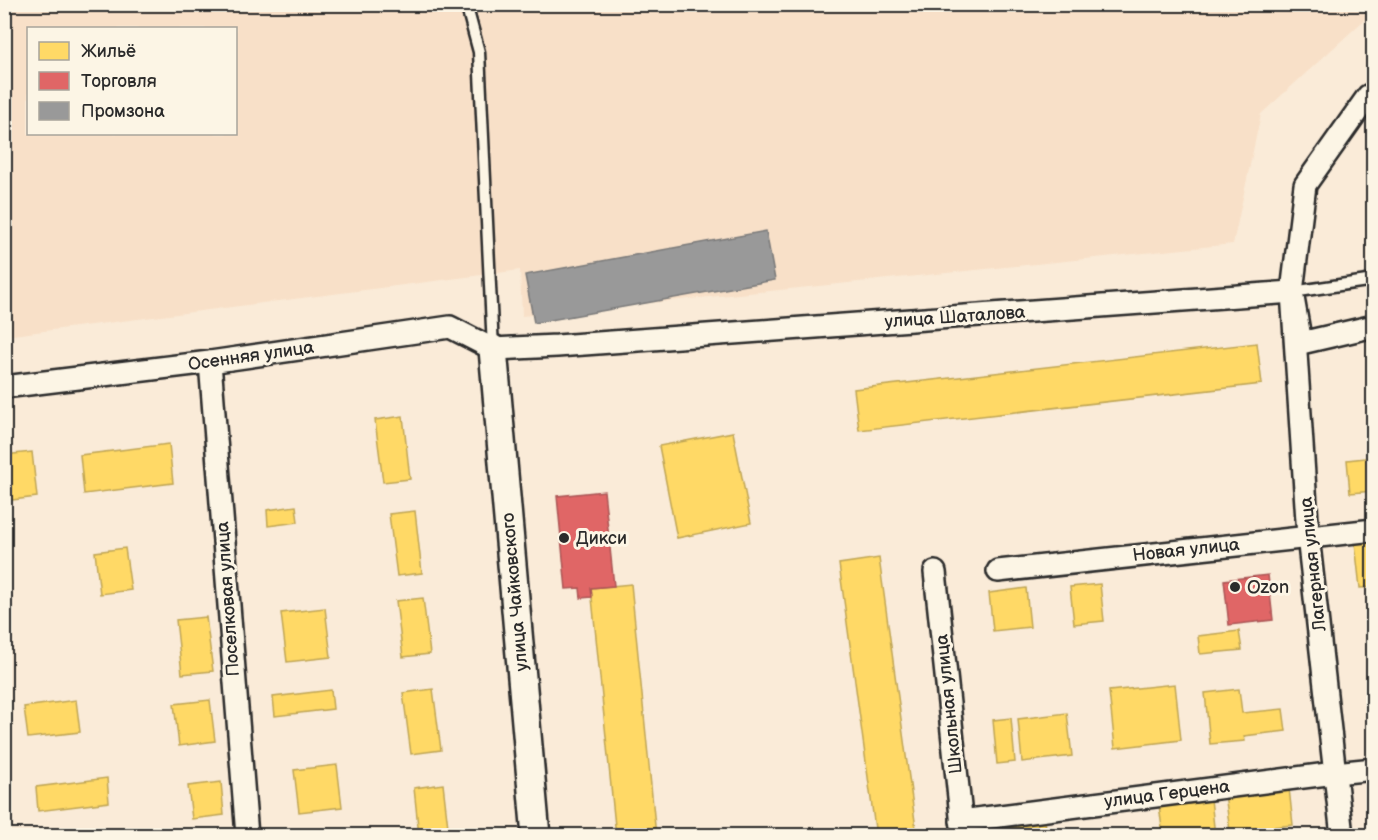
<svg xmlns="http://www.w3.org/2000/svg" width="1378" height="840" viewBox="0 0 1378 840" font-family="'Balsamiq Sans',sans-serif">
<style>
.built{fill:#f8e0c8;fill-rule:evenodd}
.homes{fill:#ffd966;stroke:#bfa554;stroke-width:1.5}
.shops{fill:#e06666;stroke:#aa5454;stroke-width:1.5}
.industry{fill:#999;stroke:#787878;stroke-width:1.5}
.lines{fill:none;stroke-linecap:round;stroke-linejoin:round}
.service-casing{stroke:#2b2b2b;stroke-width:15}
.minor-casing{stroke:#2b2b2b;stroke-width:26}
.tertiary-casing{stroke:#2b2b2b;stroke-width:32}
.service{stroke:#fcf5e5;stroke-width:10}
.minor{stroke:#fcf5e5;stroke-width:21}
.tertiary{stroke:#fcf5e5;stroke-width:27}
.poi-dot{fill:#2b2b2b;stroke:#fcf5e5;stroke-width:2}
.labels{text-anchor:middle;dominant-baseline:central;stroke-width:6;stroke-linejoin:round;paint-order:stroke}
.street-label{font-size:18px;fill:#2b2b2b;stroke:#fcf5e5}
.poi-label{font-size:18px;fill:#2b2b2b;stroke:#fcf5e5;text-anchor:start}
</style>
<rect width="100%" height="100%" fill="#faebd8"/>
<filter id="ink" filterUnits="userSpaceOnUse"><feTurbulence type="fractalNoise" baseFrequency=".0167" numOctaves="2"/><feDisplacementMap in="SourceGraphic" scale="12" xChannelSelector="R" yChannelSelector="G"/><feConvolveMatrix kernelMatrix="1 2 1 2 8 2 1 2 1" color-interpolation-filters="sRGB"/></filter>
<g filter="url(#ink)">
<path class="built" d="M1373,4L1374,11L1261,114L1233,244L522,316L520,270L5,336L4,5ZM28,28H236V134H28Z"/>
<g class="homes">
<path d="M1257,343L1262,384L859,430L854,389Z"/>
<path d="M403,416L410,479L383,482L375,420Z"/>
<path d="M733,432L751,523L677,538L659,446Z"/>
<path d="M169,444L173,483L84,494L80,455Z"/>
<path d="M32,452L37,497L4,501V455Z"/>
<path d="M1374,457V491L1350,493L1347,460Z"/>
<path d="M296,506L298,522L268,526L267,510Z"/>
<path d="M415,511L422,573L397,576L389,514Z"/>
<path d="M1374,541V587L1360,588L1355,543Z"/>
<path d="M125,548L131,590L100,594L95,552Z"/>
<path d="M879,558L917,836H876L839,564Z"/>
<path d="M631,584L656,836H616L591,588Z"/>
<path d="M1100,584L1104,621L1074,624L1070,587Z"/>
<path d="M1026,588L1030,627L993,631L989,593Z"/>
<path d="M423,598L430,654L403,657L396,601Z"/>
<path d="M325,608L331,657L287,662L281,613Z"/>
<path d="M206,617L213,671L182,674L176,620Z"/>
<path d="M1239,631L1242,650L1200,654L1198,636Z"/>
<path d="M1367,675H1374V723H1372Z"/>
<path d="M1175,684L1181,740L1115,748L1109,691Z"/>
<path d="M433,689L441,750L411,754L403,693Z"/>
<path d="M1239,689L1242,713L1283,709L1286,731L1244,736L1245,741L1210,744L1205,693Z"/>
<path d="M331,690L333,709L275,716L273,697Z"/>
<path d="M76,700L80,732L28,738L24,707Z"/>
<path d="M210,700L215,741L179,746L174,704Z"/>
<path d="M1067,713L1072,756L1022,762L1018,719Z"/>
<path d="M1011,718L1015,762L997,764L993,720Z"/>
<path d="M337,765L342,807L299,812L294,770Z"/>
<path d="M107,778L109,802L38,811L36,787Z"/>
<path d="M221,782L224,815L192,819L188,786Z"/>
<path d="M443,784L449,836H419L414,788Z"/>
<path d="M1289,788L1293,825L1230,831L1225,794Z"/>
<path d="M1211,799L1215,836H1163L1159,805Z"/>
<path d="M1044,813L1047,836H1008L1006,817Z"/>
</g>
<g class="shops">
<path d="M604,491L614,586L591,588L592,597L581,598L580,588L566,589L557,496Z"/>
<path d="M1268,575L1273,620L1229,625L1224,580Z"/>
</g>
<path class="industry" d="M766,231L775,280L534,323L525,275Z"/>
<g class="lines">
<defs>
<g id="service">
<path d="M466,4L479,52L493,349"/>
<path d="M1292,292L1374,280"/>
</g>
<g id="minor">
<path d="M210,362L247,836"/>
<path d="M4,387L210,362L450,327L493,349L557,346L1292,292L1301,343L1374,326"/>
<path d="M998,571L1374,530"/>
<path d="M935,572L963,835"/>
<path d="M961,821L1335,773L1374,769"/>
<path d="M1342,836L1308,536L1292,292L1305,185L1368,96L1374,93"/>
</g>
<path id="tertiary" d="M493,349L536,836"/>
</defs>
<use href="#service" class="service-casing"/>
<use href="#minor" class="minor-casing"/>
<use href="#tertiary" class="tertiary-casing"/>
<use href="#service" class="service"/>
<use href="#minor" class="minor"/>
<use href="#tertiary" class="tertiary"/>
</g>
</g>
<g class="poi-dot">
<circle cx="564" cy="538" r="6"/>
<circle cx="1235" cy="587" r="6"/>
</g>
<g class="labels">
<g class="street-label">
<text transform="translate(955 317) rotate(-4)">улица Шаталова</text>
<text transform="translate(251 356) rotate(-8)">Осенняя улица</text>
<text transform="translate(1186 550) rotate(-6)">Новая улица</text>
<text transform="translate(1313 564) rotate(-96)">Лагерная улица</text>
<text transform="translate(515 592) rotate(-95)">улица Чайковского</text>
<text transform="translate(228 599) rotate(-94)">Поселковая улица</text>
<text transform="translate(949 704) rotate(-96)">Школьная улица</text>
<text transform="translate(1167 794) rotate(-7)">улица Герцена</text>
</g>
<g class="poi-label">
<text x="576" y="538">Дикси</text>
<text x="1247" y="587">Ozon</text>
</g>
</g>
<rect width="1378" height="840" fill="none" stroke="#fcf5e5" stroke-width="24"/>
<rect x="12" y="12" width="1354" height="816" fill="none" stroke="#2b2b2b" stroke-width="2" filter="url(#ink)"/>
<rect x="27" y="27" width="210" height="108" fill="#fcf5e5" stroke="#a8a49b" stroke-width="1.5"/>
<rect x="39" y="42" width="30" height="18" fill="#ffd966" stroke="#a8a49b" stroke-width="1.5"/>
<text x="81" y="57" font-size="18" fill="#2b2b2b">Жильё</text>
<rect x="39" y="72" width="30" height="18" fill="#e06666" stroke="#a8a49b" stroke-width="1.5"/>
<text x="81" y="87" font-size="18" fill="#2b2b2b">Торговля</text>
<rect x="39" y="102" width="30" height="18" fill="#999999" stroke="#a8a49b" stroke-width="1.5"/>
<text x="81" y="117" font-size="18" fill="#2b2b2b">Промзона</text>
</svg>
